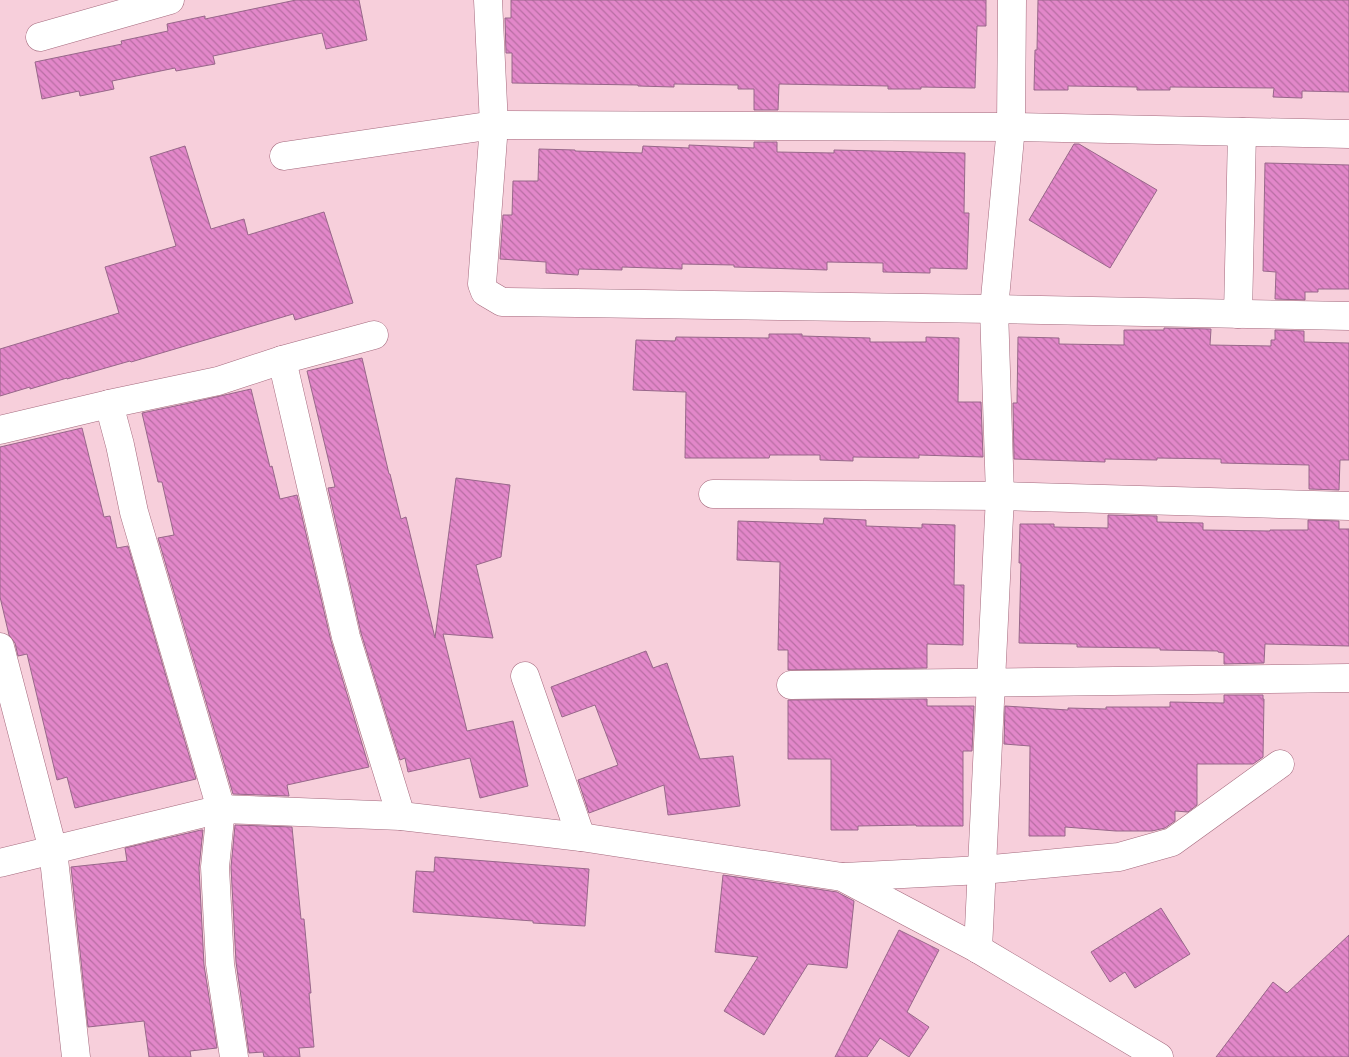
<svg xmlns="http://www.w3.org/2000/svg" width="1349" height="1057" viewBox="0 0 1349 1057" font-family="'Titillium Web',sans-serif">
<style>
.building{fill:url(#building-back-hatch);stroke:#98678a}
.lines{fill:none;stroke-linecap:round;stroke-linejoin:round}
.minor-casing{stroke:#a4697d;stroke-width:29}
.minor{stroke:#fff;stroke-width:28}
</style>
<defs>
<pattern id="building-back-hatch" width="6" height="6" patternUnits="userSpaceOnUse" patternTransform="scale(1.25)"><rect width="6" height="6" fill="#e287c9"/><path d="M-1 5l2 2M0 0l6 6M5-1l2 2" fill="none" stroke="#b86ea3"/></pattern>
</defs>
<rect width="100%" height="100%" fill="#f7cfdb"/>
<g class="building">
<path d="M296,0H359L367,40L326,49L322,33L213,56L215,64L176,71L175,68L112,81L114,89L80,96L79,91L42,99L35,62L122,44L121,41L168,31L167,24L205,16V19Z"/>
<path d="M511,0H986V26H977L975,88L921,87V89H888V86L779,84L778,110H754V89H738V85L674,84V87L638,86V85L512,83V53H506L505,18H511Z"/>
<path d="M1038,0H1349V92L1302,91V98L1273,97L1274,88L1170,87V90H1137V87L1068,86V90H1034L1035,50H1037Z"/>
<path d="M754,142H777V152L834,153V150L965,153L964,213H969L967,269L930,268V273L883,272V263L827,262V270L734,267V265L682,264V269L622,267V270L579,269L578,275L546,273V262L500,259L503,215H512L513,181H538L539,149L575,150V151L642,153L643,146L689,148V145L754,148Z"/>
<path d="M1074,144H1079L1157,190L1110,268L1029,220Z"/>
<path d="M185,146L211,229L244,219L248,235L324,212L353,303L295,320L293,314L131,362L130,361L67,379V378L30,389V387L0,396V349L119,313L105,267L176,246L150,157Z"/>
<path d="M1265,163L1349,165V289H1318V292H1305V300L1275,299L1276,272L1263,271Z"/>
<path d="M1164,328L1211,329L1210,345L1271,346V340H1275V330L1304,331V342L1349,343V460H1340L1339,490L1309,489V465L1221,463V459L1157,458V460L1105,459V462L1014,459L1013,403H1017L1018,337L1059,338V344L1124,345V330H1164Z"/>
<path d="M769,334H802V336L870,338V342H926V337L959,338L958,402H981L983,457L919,455V458L853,457V461L820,460V455H770L769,458H685L686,392L633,390L636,340L675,341L676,337L769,338Z"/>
<path d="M362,358L389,474H390L401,519L406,517L435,638L456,478L510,485L501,557L476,565L493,638L443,634L467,731L513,721L528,786L480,798L470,758L408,772L405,758L400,760L361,633L328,488L335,487L307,371Z"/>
<path d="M251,389L270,467L272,466L280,499L297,495L331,641L369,767L287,785L289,796L233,794L158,538L174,535L162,482H158L142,413L194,402Z"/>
<path d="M82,428L104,517L110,516L117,548L128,546L196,779L75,808L67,777L57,780L27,654L18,656L15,643L9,635L0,597V447Z"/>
<path d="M1108,515L1157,516V522L1203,523V530L1270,531V530H1308V520L1339,521V529H1349V646L1265,644L1264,663L1224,664V653L1218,652V651L1160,650V648L1077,647V644L1019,643L1021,563H1019L1020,524H1054V527L1108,528Z"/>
<path d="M824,518L866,520V526L922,528V524L955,525L954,585H964L963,645L927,644V668L788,670V650H778L780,562L737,560L738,521L823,524Z"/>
<path d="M646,651L653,668L667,663L700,759L733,756L740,806L668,815L664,785L589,813L578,780L618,765L595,705L562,717L551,687Z"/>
<path d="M1224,695H1263V699H1264L1263,757L1253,764H1197V805L1188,812L1175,811V821L1165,828L1152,831H1116L1065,827V836H1029L1030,746L1004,744L1005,706L1068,710V708L1106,709V707H1170V702L1224,703Z"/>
<path d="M927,699V706H974L972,751H963V826H916V825L858,826V830H831V759H788V700Z"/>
<path d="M235,825L292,827L301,919H304L311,993H309L314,1047L299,1048L300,1057H264L263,1052L249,1053L236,962L231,867Z"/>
<path d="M201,830H203L199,868L204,965L217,1048L190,1051L191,1057H149L144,1021L88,1027L71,867L127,861L125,848Z"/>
<path d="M435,857L589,869L585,926L533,923V921L413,912L416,871L434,872Z"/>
<path d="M723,875L837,892L854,901L847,968L808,964L764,1035L724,1011L758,957L715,952Z"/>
<path d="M1161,908L1190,954L1135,988L1125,972L1110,982L1091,952Z"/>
<path d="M899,930L939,950L907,1012L929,1027L909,1057L880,1038L867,1057H835Z"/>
<path d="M1349,935V1057H1216L1273,982L1287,993Z"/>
</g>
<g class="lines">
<defs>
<g id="minor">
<path d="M488,0L494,125L482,284L485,292L502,302L994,309L1349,316"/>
<path d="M40,37L170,0"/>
<path d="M284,156L494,125L1011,127L1349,134"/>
<path d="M1238,314L1242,132"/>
<path d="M282,360L374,335"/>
<path d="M109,404L120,445L134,512L221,809L215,867L220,964L234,1057"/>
<path d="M0,430L109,404L218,381L282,360L346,637L401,816"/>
<path d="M713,494L1000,496L1349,506"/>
<path d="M0,647L53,850L76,1057"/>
<path d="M525,676L581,837"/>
<path d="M791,685L1349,678"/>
<path d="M0,863L221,809L401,816L581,837L842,877L978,949L1159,1057"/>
<path d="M844,877L982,870L1119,857L1172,842L1280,764"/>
<path d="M978,949L1000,496L994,309L1011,127L1012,0"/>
</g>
</defs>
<use href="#minor" class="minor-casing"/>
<use href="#minor" class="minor"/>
</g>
</svg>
